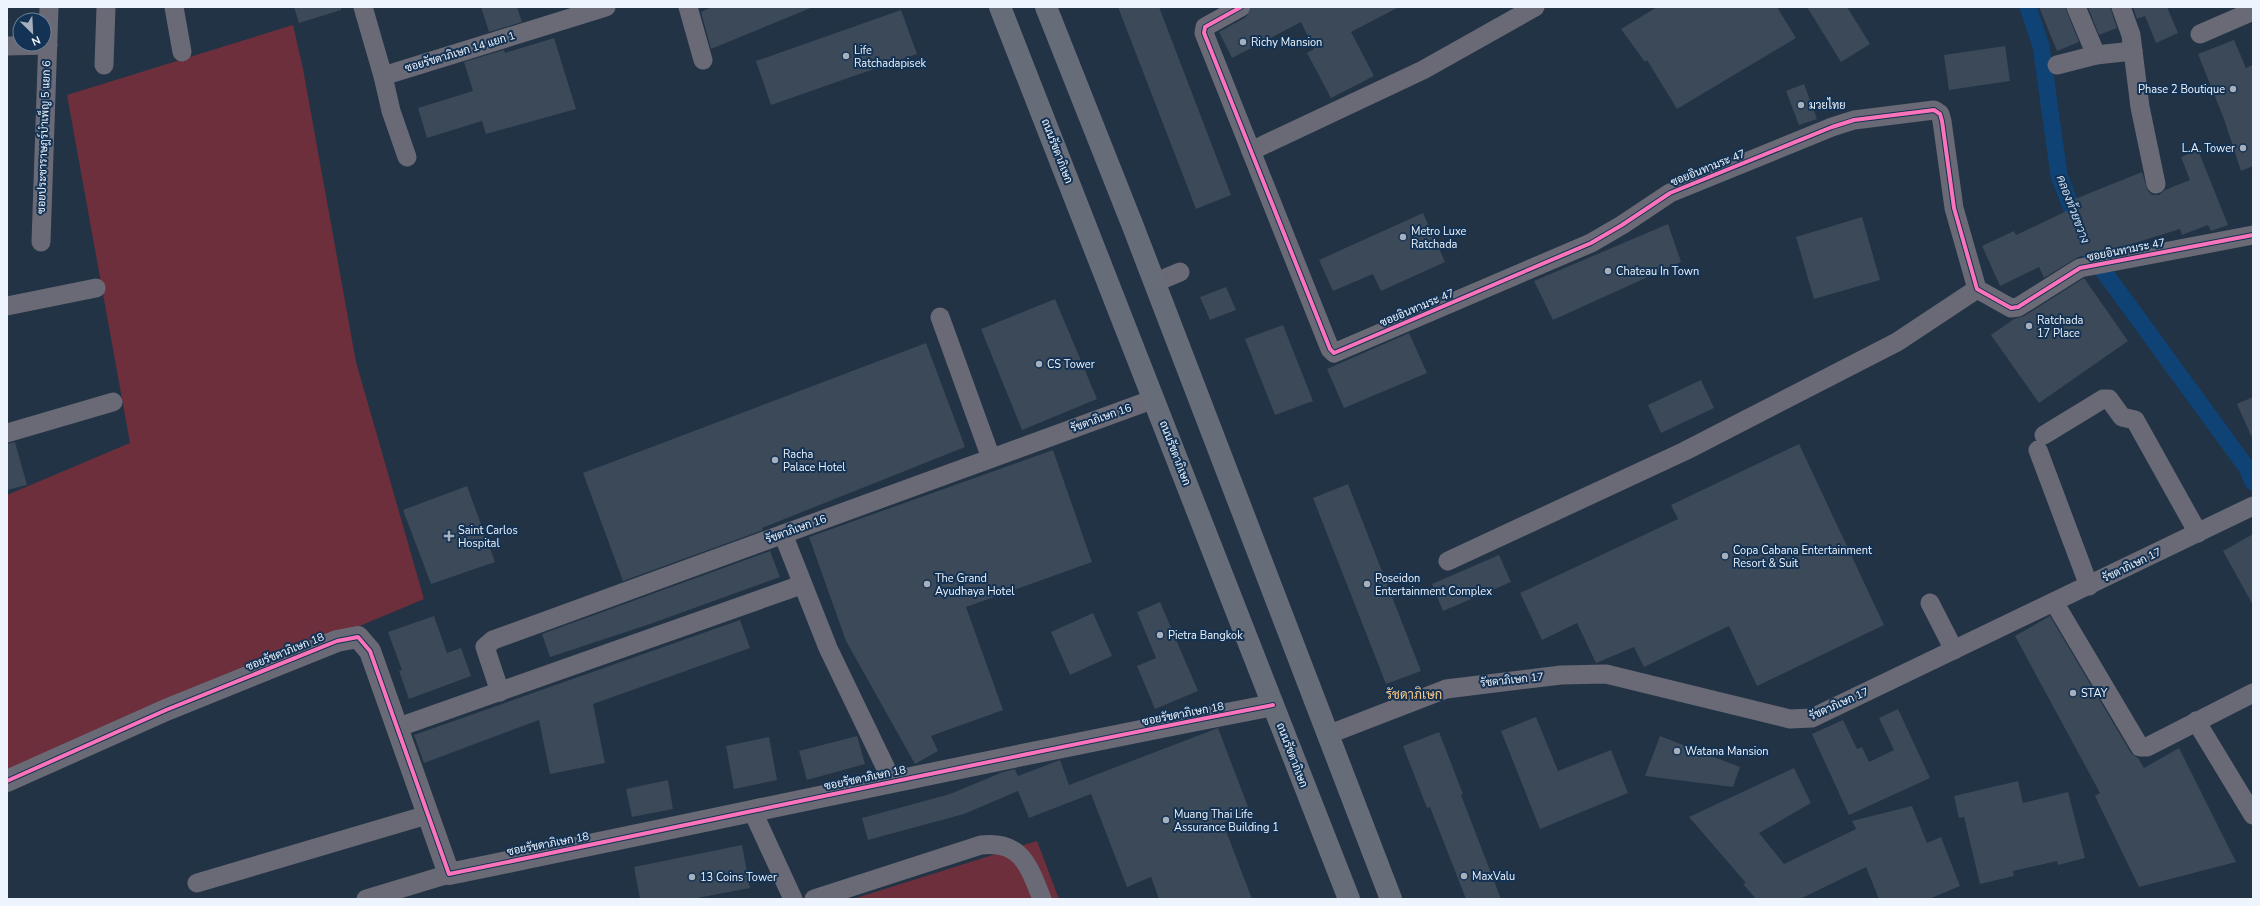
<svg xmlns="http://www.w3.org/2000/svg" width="2260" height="906" viewBox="0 0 2260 906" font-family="'Nunito Sans',Sarabun,sans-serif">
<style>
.green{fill:#6d2f3c}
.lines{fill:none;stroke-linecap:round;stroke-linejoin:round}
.canal{stroke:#0f4275;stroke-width:17}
.building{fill:#3b4958}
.minor{stroke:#696a75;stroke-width:19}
.tertiary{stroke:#696a75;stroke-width:22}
.primary{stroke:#676c79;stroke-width:22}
.cycleway-casing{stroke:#143253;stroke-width:6}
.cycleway{stroke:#fb73b8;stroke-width:4}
.poi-dot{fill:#a6b0bd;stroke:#143253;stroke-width:1.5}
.labels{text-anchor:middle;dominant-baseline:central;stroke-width:4;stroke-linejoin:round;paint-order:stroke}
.poi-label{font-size:11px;fill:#edf4fd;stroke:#143253;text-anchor:start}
.street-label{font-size:11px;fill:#edf4fd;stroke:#143253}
.water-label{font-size:12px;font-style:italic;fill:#cdddf1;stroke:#143253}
.quarter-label{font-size:13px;fill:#fbc988;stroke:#143253}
</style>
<rect width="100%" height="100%" fill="#223345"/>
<g class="green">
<path d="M293,25L303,69L356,362L424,599L7,774V495L130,443L67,95Z"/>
<path d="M1037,841L1059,899H853Z"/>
</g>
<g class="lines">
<path class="canal" d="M2028,7L2041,46L2059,175L2086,247L2247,468L2253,482"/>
</g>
<g class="building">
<path d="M294,7H341V10L299,23Z"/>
<path d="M481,7H517L522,22L489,32Z"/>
<path d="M712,7H813L711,49L701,12Z"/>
<path d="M1118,7H1159L1231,195L1196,209Z"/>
<path d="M1252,7H1399L1351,32L1374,76L1331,98L1307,53L1314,49L1301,22L1232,58L1219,32L1246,17Z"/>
<path d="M1657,7H1777L1796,38L1677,109L1647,60L1645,62L1621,29Z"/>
<path d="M1807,7H1847L1870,44L1841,62Z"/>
<path d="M2039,7H2065L2079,42L2057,51Z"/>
<path d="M2088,7H2110L2117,28L2099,35Z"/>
<path d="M2133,7H2167L2178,33L2156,43L2145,16L2137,19Z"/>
<path d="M901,10L917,54L771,105L756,61Z"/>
<path d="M554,38L576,109L486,134L482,121L427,138L418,108L473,91L464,62L504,50L505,53Z"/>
<path d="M2234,40L2246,68L2253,65V166L2241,171L2224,119L2198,54Z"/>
<path d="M2005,46L2010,81L1949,90L1944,55Z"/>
<path d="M1804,84L1817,119L1799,125L1786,91Z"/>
<path d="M2198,150L2228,225L2211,231L2208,225L2182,235L2180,229L2109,251L2078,257L2044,278L2039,267L2000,286L1982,246L2014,231L2016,235L2077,206L2075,199L2142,172L2148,191L2152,195H2159L2165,190L2190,180L2181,157Z"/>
<path d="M1423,213L1445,262L1381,291L1373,274L1333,291L1319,260Z"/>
<path d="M1862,217L1880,280L1814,299L1796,237Z"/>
<path d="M1668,224L1681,262L1553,320L1534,281Z"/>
<path d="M2084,278L2128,341L2039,403L1991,335L2014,319L2024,316Z"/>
<path d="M1226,287L1236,310L1210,320L1200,297Z"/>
<path d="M1055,299L1097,399L1022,430L981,329Z"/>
<path d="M1283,325L1313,401L1275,415L1245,339Z"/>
<path d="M1409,333L1427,373L1344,408L1327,369Z"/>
<path d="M926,343L965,447L762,528L763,530L623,581L583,473Z"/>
<path d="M1701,380L1714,408L1661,433L1648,405Z"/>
<path d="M2253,397V440L2237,404Z"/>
<path d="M15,442L27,485L7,490V444Z"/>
<path d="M1799,444L1884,625L1757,686L1729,626L1644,667L1634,647L1596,663L1577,623L1542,640L1520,593L1678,519L1671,505Z"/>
<path d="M1053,450L1092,562L966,607L1003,710L931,736L938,751L915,764L846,641L809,537Z"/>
<path d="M1348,484L1421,671L1386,684L1313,498Z"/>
<path d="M467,486L495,562L431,584L403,510Z"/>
<path d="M2253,534V605L2223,551Z"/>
<path d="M770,551L780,577L650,624L550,657L542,634Z"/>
<path d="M1499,555L1511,582L1443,611L1432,584Z"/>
<path d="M1160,602L1198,691L1155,709L1137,666L1156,658L1137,612Z"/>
<path d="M1093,613L1112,656L1070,675L1051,632Z"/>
<path d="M434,616L447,653L461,648L471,676L409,699L399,671L402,670L388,632Z"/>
<path d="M2050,616L2131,753L2138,758L2144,768L2179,748L2236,862L2139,887L2095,796L2100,793L2015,636Z"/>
<path d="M740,620L750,648L593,704L605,763L550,774L539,720L424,763L414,735Z"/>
<path d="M1898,709L1930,778L1849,815L1812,734L1843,720L1857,749L1862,747L1869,762L1894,750L1879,718Z"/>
<path d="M1536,717L1558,771L1611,750L1628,793L1540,829L1501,731Z"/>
<path d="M1218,728L1250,812L1223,823L1252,899H1159L1151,877L1127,887L1091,794L1029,818L1018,791L964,814L868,840L862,818L950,794L1003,772L1015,769L1018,776L1060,760L1069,785Z"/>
<path d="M1439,732L1463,794L1461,795L1501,899H1466L1430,807L1427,808L1403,746Z"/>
<path d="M857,736L865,764L807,780L799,751Z"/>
<path d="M1660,736L1740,767L1733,787L1645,776Z"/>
<path d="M769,737L777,780L734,789L726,746Z"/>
<path d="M1794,768L1811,803L1759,833L1784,864L1856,829L1852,821L1912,806L1927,843L1941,837L1960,886L1929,899H1879L1866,867L1800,899H1756L1743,884L1746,883L1689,817Z"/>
<path d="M668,780L673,809L632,817L626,789Z"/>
<path d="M2018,781L2023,803L2068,792L2085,858L2058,865L2057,861L2013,871L2014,876L1980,884L1964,817L1959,818L1954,796Z"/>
<path d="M742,845L750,888L692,899H640L634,867Z"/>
</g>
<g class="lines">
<g class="minor">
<path d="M174,7L182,52"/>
<path d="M363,7L383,76L606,7"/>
<path d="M688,7L703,60"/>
<path d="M1241,7L1205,27L1204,33L1330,349L1334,353L1591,243L1622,225L1670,193L1832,127L1854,120L1934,110L1940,114L1942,121L1954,208L1977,289L2011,308L2018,307L2080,268L2253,235"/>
<path d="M2076,7L2096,55"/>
<path d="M2121,7L2131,35L2140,107L2156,184"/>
<path d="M2200,34L2253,11"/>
<path d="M7,46L48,45"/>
<path d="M104,65L106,7"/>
<path d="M2057,65L2096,55L2133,51"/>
<path d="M383,76L391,111L407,157"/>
<path d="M1251,151L1423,70L1535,7"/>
<path d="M41,242L49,7"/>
<path d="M1154,283L1180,272"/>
<path d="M7,306L96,288"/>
<path d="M940,317L991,458"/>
<path d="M7,433L113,402"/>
<path d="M2044,435L2103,399H2109L2122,417L2135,420L2198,533"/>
<path d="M2038,450L2089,586"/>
<path d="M783,534L828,648L892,781"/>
<path d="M1448,561L1685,451L1897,342L1977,289"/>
<path d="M2054,602L2140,747H2147L2253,693"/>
<path d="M1930,603L1954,650"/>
<path d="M500,692L485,647L493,640L1154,399"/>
<path d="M2196,721L2253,815"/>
<path d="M396,728L801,585"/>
<path d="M1327,735L1446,689L1561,675L1606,674L1790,719L1812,718L2253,506"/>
<path d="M753,812L793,899"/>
<path d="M197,883L427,815"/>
<path d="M366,899L449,874"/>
<path d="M814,899L981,845C1022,840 1029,867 1042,899"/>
</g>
<path class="tertiary" d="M7,781L166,710L337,641L358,637L370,651L449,874C724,818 997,758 1273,705"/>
<g class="primary">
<path d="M1000,7L1349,899"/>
<path d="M1046,7L1134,229L1391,899"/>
</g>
<defs>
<g id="cycleway">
<path d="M1241,7L1205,27L1204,33L1330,349L1334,353L1591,243L1622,225L1670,193L1832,127L1854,120L1934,110L1940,114L1942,121L1954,208L1977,289L2011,308L2018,307L2080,268L2253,235"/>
<path d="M7,781L166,710L337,641L358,637L370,651L449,874C724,818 997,758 1273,705"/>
</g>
</defs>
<use href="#cycleway" class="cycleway-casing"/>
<use href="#cycleway" class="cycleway"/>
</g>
<g class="poi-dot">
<circle cx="1243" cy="42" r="4"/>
<circle cx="846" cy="56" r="4"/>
<circle cx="2233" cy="89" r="4"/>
<circle cx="1801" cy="105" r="4"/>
<circle cx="2243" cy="148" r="4"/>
<circle cx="1403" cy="237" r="4"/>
<circle cx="1608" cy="271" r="4"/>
<circle cx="2029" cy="326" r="4"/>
<circle cx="1039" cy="364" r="4"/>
<circle cx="775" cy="460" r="4"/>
<path d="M447 530h4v4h4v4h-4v4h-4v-4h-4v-4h4z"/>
<circle cx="1725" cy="556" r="4"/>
<circle cx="927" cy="584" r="4"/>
<circle cx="1367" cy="584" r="4"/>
<circle cx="1160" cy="635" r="4"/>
<circle cx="2073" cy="693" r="4"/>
<circle cx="1677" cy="751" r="4"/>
<circle cx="1166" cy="820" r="4"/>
<circle cx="1464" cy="876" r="4"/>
<circle cx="692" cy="877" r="4"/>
</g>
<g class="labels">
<g class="poi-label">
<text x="1251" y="42">Richy Mansion</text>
<text x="854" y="50">Life<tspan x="854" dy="13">Ratchadapisek</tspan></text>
<text x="2225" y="89" text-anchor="end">Phase 2 Boutique</text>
<text x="1809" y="105">มวยไทย</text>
<text x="2235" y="148" text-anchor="end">L.A. Tower</text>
<text x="1411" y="231">Metro Luxe<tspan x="1411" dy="13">Ratchada</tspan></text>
<text x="1616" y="271">Chateau In Town</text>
<text x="2037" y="320">Ratchada<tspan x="2037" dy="13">17 Place</tspan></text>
<text x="1047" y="364">CS Tower</text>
<text x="783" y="454">Racha<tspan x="783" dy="13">Palace Hotel</tspan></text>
<text x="458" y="530">Saint Carlos<tspan x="458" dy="13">Hospital</tspan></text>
<text x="1733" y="550">Copa Cabana Entertainment<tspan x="1733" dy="13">Resort &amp; Suit</tspan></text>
<text x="935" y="578">The Grand<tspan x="935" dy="13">Ayudhaya Hotel</tspan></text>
<text x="1375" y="578">Poseidon<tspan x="1375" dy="13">Entertainment Complex</tspan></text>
<text x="1168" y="635">Pietra Bangkok</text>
<text x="2081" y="693">STAY</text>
<text x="1685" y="751">Watana Mansion</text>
<text x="1174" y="814">Muang Thai Life<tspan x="1174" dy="13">Assurance Building 1</tspan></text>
<text x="1472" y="876">MaxValu</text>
<text x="700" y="877">13 Coins Tower</text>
</g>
<g class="street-label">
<text transform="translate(460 52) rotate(-17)">ซอยรัชดาภิเษก 14 แยก 1</text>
<text transform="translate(44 137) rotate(-88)">ซอยประชาราษฎร์บำเพ็ญ 5 แยก 6</text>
<text transform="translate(1057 151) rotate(69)">ถนนรัชดาภิเษก</text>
<text transform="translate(1708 168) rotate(-22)">ซอยอินทามระ 47</text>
<text transform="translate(2126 250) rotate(-11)">ซอยอินทามระ 47</text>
<text transform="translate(1417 308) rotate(-23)">ซอยอินทามระ 47</text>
<text transform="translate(1101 418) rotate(-20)">รัชดาภิเษก 16</text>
<text transform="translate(1175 453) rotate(69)">ถนนรัชดาภิเษก</text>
<text transform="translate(796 529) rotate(-20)">รัชดาภิเษก 16</text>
<text transform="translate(2132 565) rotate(-26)">รัชดาภิเษก 17</text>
<text transform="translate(285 652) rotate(-22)">ซอยรัชดาภิเษก 18</text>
<text transform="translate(1512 680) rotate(-6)">รัชดาภิเษก 17</text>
<text transform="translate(1839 704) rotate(-24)">รัชดาภิเษก 17</text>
<text transform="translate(1183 714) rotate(-11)">ซอยรัชดาภิเษก 18</text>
<text transform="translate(1292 755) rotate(69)">ถนนรัชดาภิเษก</text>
<text transform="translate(865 778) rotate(-12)">ซอยรัชดาภิเษก 18</text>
<text transform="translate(548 844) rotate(-11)">ซอยรัชดาภิเษก 18</text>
</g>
<g class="water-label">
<text transform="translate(2073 209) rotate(69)">คลองห้วยขวาง</text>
</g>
<g class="quarter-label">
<text x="1414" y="695">รัชดาภิเษก</text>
</g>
</g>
<rect width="2260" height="906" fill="none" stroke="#edf4fd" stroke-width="16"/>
<g transform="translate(32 32) rotate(156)"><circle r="19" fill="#143253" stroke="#6b8097"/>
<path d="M0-3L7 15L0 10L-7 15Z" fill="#a6b0bd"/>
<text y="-6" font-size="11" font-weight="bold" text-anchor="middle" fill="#edf4fd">N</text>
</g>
</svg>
